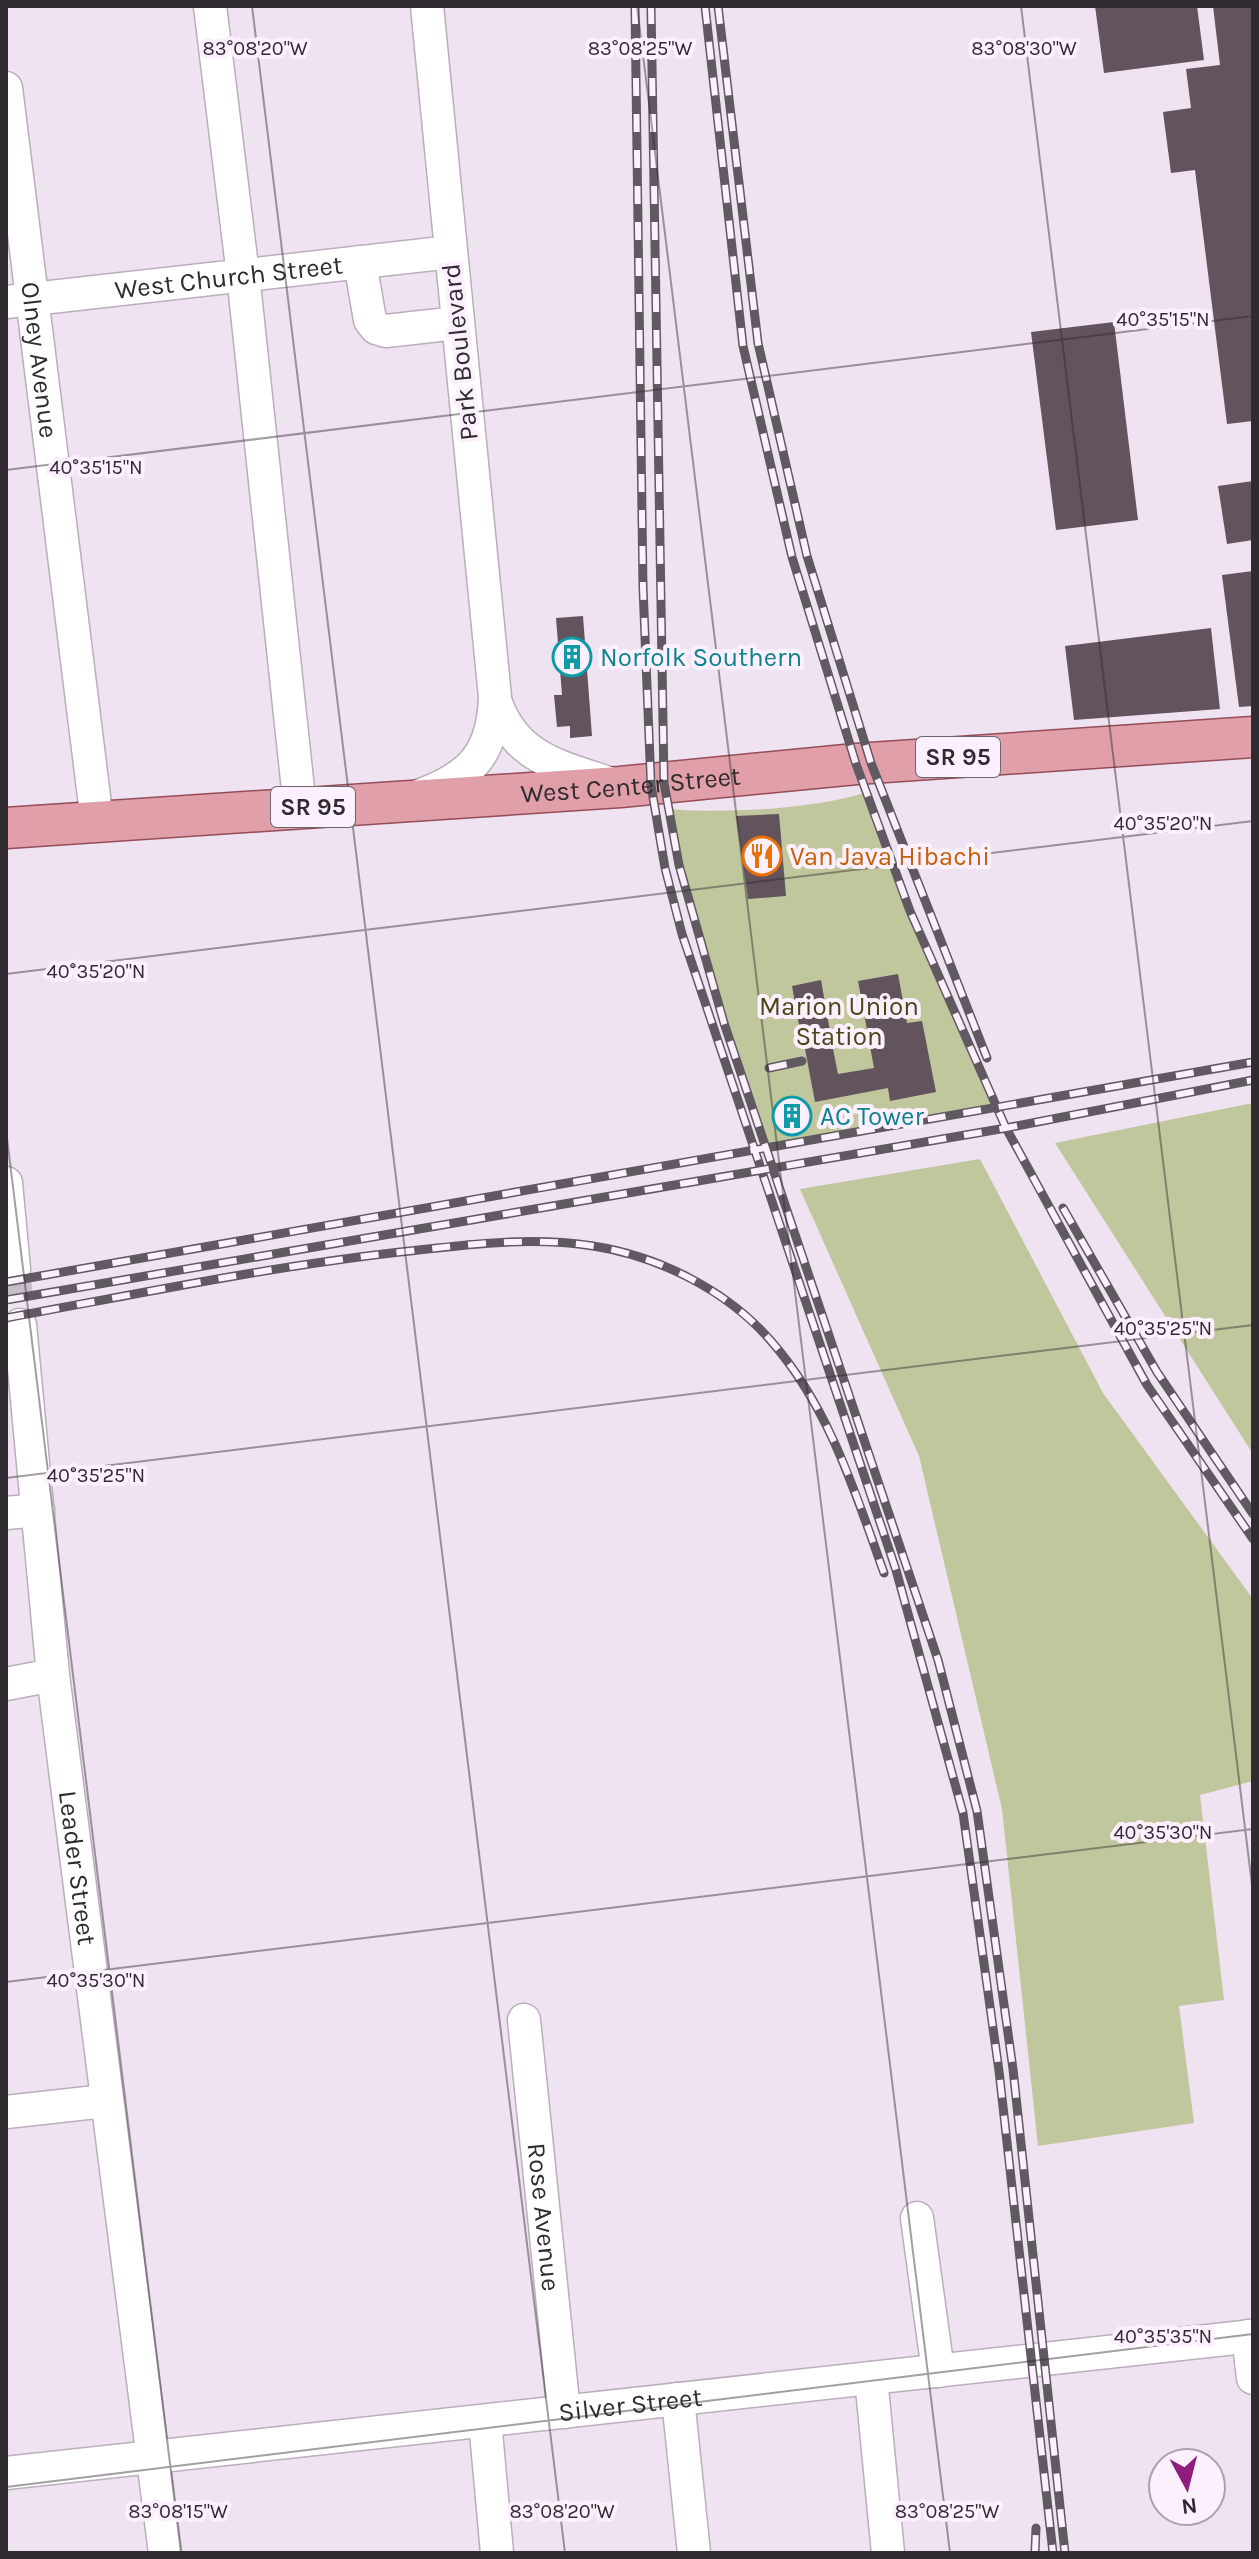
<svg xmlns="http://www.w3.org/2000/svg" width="1259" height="2559" viewBox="0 0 1259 2559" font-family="Karla,sans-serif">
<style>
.green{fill:#c1c79d}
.building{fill:#62535d}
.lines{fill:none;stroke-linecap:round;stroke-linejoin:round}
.minor-tunnel{stroke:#c9bdcb;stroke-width:32;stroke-dasharray:32 16;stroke-linecap:butt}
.minor-casing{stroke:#bbaebc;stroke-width:35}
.major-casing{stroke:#954d59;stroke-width:43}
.minor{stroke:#fff;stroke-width:32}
.major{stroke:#e09fa9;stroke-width:40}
.rail-casing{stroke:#605961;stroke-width:9}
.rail{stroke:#fdf0fe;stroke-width:6;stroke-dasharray:18;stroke-linecap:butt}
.ticks{fill:none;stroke:#302b31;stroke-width:2;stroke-opacity:0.45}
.labels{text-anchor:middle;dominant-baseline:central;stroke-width:8;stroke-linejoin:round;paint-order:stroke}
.shield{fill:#fdf0fe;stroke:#6e666e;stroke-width:2}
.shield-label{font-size:24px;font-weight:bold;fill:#302b31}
.street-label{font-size:26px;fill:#302b31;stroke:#fdf0fe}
.culture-label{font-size:26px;fill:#0d838f;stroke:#fdf0fe;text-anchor:start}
.food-label{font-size:26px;fill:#c56008;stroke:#fdf0fe;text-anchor:start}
.park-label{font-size:26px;fill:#444916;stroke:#fdf0fe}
.ticks-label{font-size:20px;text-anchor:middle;fill:#302b31;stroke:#fdf0fe;stroke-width:8;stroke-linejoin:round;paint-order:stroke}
</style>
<rect width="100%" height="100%" fill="#efe2f1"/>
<g class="green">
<path d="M867,792L910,911L997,1110L766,1149L697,932L669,809C723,814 816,809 867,792Z"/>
<path d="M1253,1103V1454L1055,1143Z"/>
<path d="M980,1159L1103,1393L1253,1599V1781L1200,1795L1224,2000L1179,2006L1194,2123L1038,2146L1002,1809L919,1456L800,1189Z"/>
</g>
<g class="building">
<path d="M1095,6H1197L1204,60L1104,73Z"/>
<path d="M1213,6H1253V421L1227,424L1195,170L1171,173L1163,112L1191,108L1186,69L1220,65Z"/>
<path d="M1114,322L1138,520L1056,530L1031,332Z"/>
<path d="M1253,481V540L1227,544L1218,486Z"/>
<path d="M1253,571V706L1239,707L1222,575Z"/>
<path d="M583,616L592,736L570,738V726L557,727L554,695H562L556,618Z"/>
<path d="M1211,628L1220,709L1074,720L1065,646Z"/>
<path d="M779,814L786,896L748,899L736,816Z"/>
<path d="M898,974L907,1023L922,1021L936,1092L890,1101L888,1088L815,1102L805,1049L832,1044L838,1074L874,1068L858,981Z"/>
<path d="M821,980L831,1037L802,1042L792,986Z"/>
<path d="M804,1108L806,1119L780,1124L778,1112Z"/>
</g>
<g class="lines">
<path class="minor-tunnel" d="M14,1269L20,1325"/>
<defs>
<g id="minor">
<path d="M210,6L243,275L300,808"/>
<path id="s1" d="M6,88L97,821"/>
<path d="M360,262L370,320L376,328L386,331L457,323"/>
<path id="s2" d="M6,302L451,252"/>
<path d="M495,700C514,757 557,766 609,783"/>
<path d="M421,795C473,776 493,752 495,697L427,6"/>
<path d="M6,1183L14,1269"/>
<path id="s3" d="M20,1325L53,1675L165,2553"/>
<path d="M6,1513L38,1510"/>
<path d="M6,1684L53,1675"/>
<path id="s4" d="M524,2020L564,2412"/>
<path d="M6,2112L105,2101"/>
<path d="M917,2218L938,2371"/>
<path d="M1248,2336L1253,2378"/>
<path d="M871,2378L888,2553"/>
<path d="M678,2399L694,2553"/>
<path d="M485,2421L497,2553"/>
<path id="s5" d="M6,2473L1253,2336"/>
</g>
<g id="major">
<path id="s6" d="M6,828L620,787L856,764L1253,737"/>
</g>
</defs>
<use href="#minor" class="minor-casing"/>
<use href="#major" class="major-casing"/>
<use href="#minor" class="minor"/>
<use href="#major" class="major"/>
<defs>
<g id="rail">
<path d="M635,6L643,587L651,785L665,868L682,934L896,1570L963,1813L999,2071L1053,2553"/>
<path d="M651,6L664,783L679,865L724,1023L938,1660L977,1811L1013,2069L1065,2553"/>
<path d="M705,6L743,346L792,557L856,764L910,911L1006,1128L1147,1385L1253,1539"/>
<path d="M718,6L758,343L807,556L871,763L987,1058"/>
<path d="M769,1068L802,1061"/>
<path d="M1063,1208L1157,1372L1253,1514"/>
<path d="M6,1282L1253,1062"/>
<path d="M6,1300L1006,1128L1253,1080"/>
<path d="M6,1318C137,1294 267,1267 400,1252C464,1245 528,1236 593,1246C658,1256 727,1290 771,1341C829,1407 855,1492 884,1573"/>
<path d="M1035,2553L1036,2528"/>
</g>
</defs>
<use href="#rail" class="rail-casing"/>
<use href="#rail" class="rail"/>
</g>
<path class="ticks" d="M252,6L565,2553M637,6L950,2553M1021,6L1253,1893M6,470L1253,316M6,974L1253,821M6,1130L181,2553M6,1478L1253,1325M6,1982L1253,1829M6,2487L1253,2334"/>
<defs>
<symbol id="building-ring" viewBox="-11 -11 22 22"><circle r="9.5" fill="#fdf0fe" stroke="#0f9aa8" stroke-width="1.5"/><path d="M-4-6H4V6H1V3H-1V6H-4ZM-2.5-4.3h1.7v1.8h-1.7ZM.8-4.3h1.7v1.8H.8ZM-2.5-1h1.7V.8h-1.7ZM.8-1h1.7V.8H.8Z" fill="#0f9aa8"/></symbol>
<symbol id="restaurant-ring" viewBox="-11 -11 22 22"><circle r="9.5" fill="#fdf0fe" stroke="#e8710a" stroke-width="1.5"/><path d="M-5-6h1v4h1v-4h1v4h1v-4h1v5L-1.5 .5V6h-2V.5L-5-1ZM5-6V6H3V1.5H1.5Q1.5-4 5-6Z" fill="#e8710a"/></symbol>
</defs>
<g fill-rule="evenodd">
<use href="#building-ring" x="550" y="635" width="44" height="44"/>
<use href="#restaurant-ring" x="740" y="834" width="44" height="44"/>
<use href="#building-ring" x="770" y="1094" width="44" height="44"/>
</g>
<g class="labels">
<g class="shield">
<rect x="916" y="737" width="84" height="40" rx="6"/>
<rect x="271" y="787" width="84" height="40" rx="6"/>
</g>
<g class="shield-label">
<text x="958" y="757">SR 95</text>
<text x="313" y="807">SR 95</text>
</g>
<g class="street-label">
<text stroke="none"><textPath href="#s2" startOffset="224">West Church Street</textPath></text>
<text transform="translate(460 352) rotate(-96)">Park Boulevard</text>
<text stroke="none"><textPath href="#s1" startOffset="274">Olney Avenue</textPath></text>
<text stroke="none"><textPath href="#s6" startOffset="626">West Center Street</textPath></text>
<text stroke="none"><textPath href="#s3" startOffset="546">Leader Street</textPath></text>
<text stroke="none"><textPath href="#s4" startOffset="198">Rose Avenue</textPath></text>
<text stroke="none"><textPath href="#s5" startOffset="628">Silver Street</textPath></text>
</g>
<g class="culture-label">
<text x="600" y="657">Norfolk Southern</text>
<text x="820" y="1116">AC Tower</text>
</g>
<g class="food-label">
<text x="790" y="856">Van Java Hibachi</text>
</g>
<g class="park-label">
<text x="839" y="1006">Marion Union<tspan x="839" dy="30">Station</tspan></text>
</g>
</g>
<g class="ticks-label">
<text x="255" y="55">83°08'20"W</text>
<text x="640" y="55">83°08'25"W</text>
<text x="1024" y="55">83°08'30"W</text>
<text x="1163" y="326">40°35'15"N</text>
<text x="96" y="474">40°35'15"N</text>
<text x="1163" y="830">40°35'20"N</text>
<text x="96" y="978">40°35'20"N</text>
<text x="1163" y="1335">40°35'25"N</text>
<text x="96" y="1482">40°35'25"N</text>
<text x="1163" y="1839">40°35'30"N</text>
<text x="96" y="1987">40°35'30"N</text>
<text x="1163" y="2343">40°35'35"N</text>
<text x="178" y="2518">83°08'15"W</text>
<text x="562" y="2518">83°08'20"W</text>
<text x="947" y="2518">83°08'25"W</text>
</g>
<rect width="1259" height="2559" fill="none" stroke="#302b31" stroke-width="16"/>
<g transform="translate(1187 2487) rotate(173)"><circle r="38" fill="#fdf0fe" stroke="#aba1ac" stroke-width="2"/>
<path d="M0-6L14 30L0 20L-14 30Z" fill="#8f1d7e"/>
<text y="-12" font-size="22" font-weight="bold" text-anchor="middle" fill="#302b31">N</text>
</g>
</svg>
